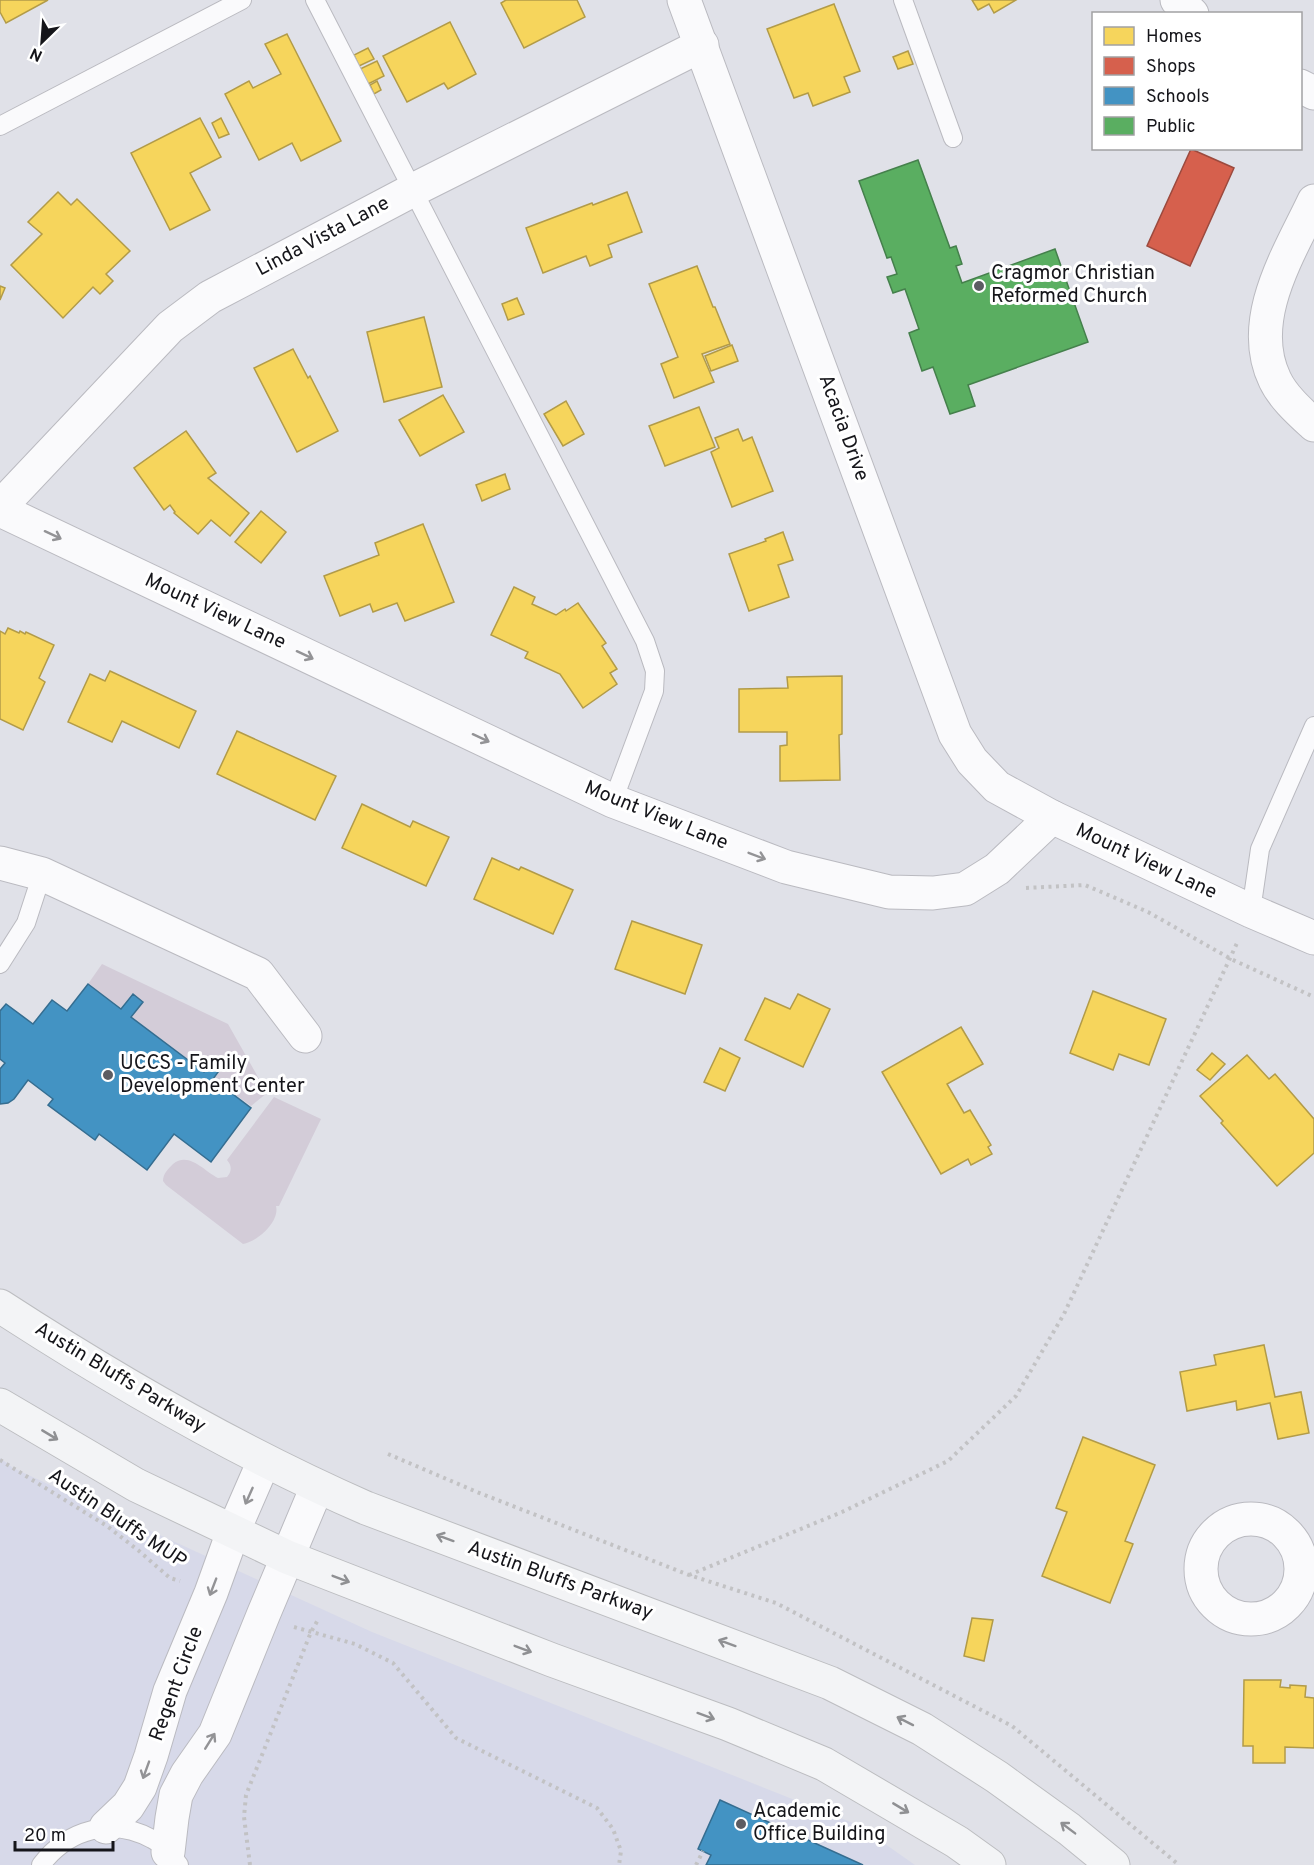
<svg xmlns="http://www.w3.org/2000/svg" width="1314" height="1865" viewBox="0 0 1314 1865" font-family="Overpass,sans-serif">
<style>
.built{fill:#d7d9e9}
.green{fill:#d3ccd8}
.homes{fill:#f6d55c;stroke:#b29b48;stroke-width:1.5}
.shops{fill:#d6604d;stroke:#9c4a3e;stroke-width:1.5}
.schools{fill:#4393c3;stroke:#356d90;stroke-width:1.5}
.public{fill:#5aae61;stroke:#45804c;stroke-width:1.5}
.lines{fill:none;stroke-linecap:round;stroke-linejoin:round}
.lane-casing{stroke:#babac0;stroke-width:20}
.street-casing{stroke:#babac0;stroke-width:35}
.secondary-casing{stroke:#babac0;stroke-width:35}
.primary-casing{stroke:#bcbdc0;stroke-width:35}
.path{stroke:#c2c2c4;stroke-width:4;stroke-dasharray:3 4.5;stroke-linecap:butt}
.lane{stroke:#fafafc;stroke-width:18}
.street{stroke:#fafafc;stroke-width:33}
.secondary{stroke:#fafafc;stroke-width:33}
.primary{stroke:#f3f4f6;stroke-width:33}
.oneway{stroke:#939396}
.oneway2{stroke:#8f9093}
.poi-dot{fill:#5c5c62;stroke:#fff;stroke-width:2}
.labels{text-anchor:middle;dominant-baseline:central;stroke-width:6;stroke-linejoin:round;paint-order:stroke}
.street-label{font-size:20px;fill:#15151a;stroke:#fff}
.poi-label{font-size:20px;fill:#15151a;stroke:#fff;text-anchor:start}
</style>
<rect width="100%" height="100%" fill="#e0e1e8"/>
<path class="built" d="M0,1458L13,1468L372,1632L858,1825L915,1865H0Z"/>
<g class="green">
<path d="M102,964L228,1024L267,1093L251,1106L214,1079L225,1064L215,1056L203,1071L132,1017L143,1001L132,994L121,1008L88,984Z"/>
<path d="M274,1097L321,1119L279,1206H276C280,1222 257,1242 243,1244L166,1185L163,1181C163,1174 168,1169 173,1164C189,1151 205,1172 218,1178L227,1177C232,1171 232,1166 227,1160Z"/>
</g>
<g class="homes">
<path d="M0,0H48L6,23L0,12Z"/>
<path d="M506,0H577L585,17L524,48L501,3Z"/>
<path d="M972,0H1016L994,13L989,4L978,10Z"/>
<path d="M834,4L860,71L844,77L850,92L813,106L808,93L794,98L767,29Z"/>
<path d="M450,22L476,74L448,89L444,83L407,102L383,56Z"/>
<path d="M287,34L341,141L301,161L292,143L259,160L225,94L249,81L253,88L281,74L265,44Z"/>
<path d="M368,48L374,59L359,66L354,55Z"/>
<path d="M908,51L913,64L898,69L893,57Z"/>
<path d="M377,61L384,76L368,84L360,69Z"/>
<path d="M377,81L381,90L374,94L370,85Z"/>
<path d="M200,118L221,157L190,173L210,210L170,230L131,153Z"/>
<path d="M221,118L229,134L219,138L212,123Z"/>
<path d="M58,192L71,205L77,199L130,251L106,274L113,281L100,294L93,287L63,318L11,265L42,234L28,222Z"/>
<path d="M627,192L642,232L608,245L612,257L590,266L586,256L543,273L526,228L592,203L593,205Z"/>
<path d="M697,266L713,307H715L730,344L702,354L714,382L674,398L661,364L678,357L649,284Z"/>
<path d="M0,286L5,288L0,300Z"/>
<path d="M517,298L524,314L508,320L502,304Z"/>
<path d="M424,317L442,387L384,402L367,332Z"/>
<path d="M732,345L738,361L711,371L705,356Z"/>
<path d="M293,349L308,378L310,376L338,431L297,452L254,368Z"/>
<path d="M443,395L464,432L420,456L399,420Z"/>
<path d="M566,401L584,434L563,446L544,414Z"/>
<path d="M699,407L715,447L665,466L649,426Z"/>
<path d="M738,429L743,441L752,437L773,491L732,507L711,452L719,448L715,438Z"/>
<path d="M186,431L216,473L208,478L249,513L230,536L211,520L198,534L174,513L175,512L170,505L164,510L134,468Z"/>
<path d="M505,474L510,489L482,501L476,485Z"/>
<path d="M261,511L286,532L261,563L235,542Z"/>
<path d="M423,524L454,602L405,621L397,603L373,612L370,604L340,616L324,576L379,555L375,543Z"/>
<path d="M783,532L793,560L778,565L789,597L749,611L729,554L766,541L765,539Z"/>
<path d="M514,587L535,597L532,604L556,615L565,609L566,611L578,603L606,643L602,646L617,669L610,673L617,684L583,708L560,674L525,658L528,652L491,635Z"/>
<path d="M8,628L19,633L20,631L25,634L26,632L54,645L39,678L45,682L23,730L0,719V631L5,634Z"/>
<path d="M110,671L196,711L179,748L122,721L112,742L68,722L90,674L105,681Z"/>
<path d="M842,676V734L839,735L840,780L780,781V746L787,745V732H739V689L788,688L787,677Z"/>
<path d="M237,731L336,776L315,820L217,774Z"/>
<path d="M362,804L410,827L413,821L449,837L426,886L342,848Z"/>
<path d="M492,858L519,870L521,867L573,890L553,934L474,899Z"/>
<path d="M632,921L702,945L685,994L615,969Z"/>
<path d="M1093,991L1166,1019L1149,1065L1119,1054L1113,1070L1070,1053Z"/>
<path d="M798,994L830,1009L803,1067L745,1040L765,998L790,1009Z"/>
<path d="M961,1027L983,1064L947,1084L964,1113L970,1110L991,1145L988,1147L992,1154L971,1165L968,1159L941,1174L882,1072Z"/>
<path d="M720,1048L740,1058L725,1091L704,1082Z"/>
<path d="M1212,1053L1225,1064L1210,1080L1197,1070Z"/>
<path d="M1247,1055L1269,1079L1275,1074L1314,1119V1153L1277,1186L1221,1123L1223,1121L1200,1096Z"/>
<path d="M1264,1345L1275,1397L1301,1392L1309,1433L1278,1439L1270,1403L1237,1410L1236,1401L1187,1411L1180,1372L1216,1365L1214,1355Z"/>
<path d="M1083,1437L1155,1465L1125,1541L1133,1544L1110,1603L1042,1576L1067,1512L1056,1508Z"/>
<path d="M972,1618L993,1620L984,1661L964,1656Z"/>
<path d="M1244,1680H1281L1280,1687L1290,1688V1685L1306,1686L1305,1697L1314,1698V1748L1285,1747V1763H1253V1746H1243Z"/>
</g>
<path class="shops" d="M1191,149L1234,168L1190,266L1147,246Z"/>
<g class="schools">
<path d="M88,984L121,1009L133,994L143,1002L131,1017L204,1072L215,1057L224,1064L213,1079L251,1108L211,1162L174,1134L147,1170L99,1134L95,1140L48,1105L53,1099L28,1080L14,1099L8,1103L0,1104V1069L5,1063L0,1059V1011L6,1004L33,1024L52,1000L67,1011Z"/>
<path d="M720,1800L863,1865H706L711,1855L698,1849Z"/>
</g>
<path class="public" d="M918,160L950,248L956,246L962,264L956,266L962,283L1055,249L1088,342L968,385L975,406L950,414L933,367L922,371L909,333L919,329L905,289L893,293L887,277L897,274L891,257L887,258L859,181Z"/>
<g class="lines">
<defs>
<g id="lane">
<path d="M315,0L645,641L655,671L654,691L613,801"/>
<path d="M903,0L953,138"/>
<path d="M0,126L242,0"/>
<path d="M1251,911L1260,849L1314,726"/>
<path d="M0,964L26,923L42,874"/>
<path d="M41,1865C68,1829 112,1817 152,1839C164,1845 172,1855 179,1865"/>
</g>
<g id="street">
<path d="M1177,0L1192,14"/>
<path d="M1300,86L1314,93"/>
<path d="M1314,201C1289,254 1246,320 1275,380C1283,397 1300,412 1314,425"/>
<path d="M0,507L170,327L210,297L413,190L702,45"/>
<path d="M0,510L613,801L786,867L889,892L933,893L965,889L997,869L1052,817"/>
<path d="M0,863L42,874L258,974L305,1036"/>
<circle cx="1251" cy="1569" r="50"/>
<path d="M106,1827L128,1806L140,1787L151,1756L170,1691L211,1593L233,1532L264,1461"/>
<path d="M168,1852L172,1818L176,1795L187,1774L215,1734L264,1613L317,1487"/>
</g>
<path id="secondary" d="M684,0L955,734L972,761L997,787L1052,817L1251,911L1314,938"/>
<g id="primary">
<path d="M0,1306C117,1382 238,1452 366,1508L830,1683L922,1729L997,1777L1069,1829L1113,1865"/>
<path d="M0,1405L136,1485L287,1557L552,1660L728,1724L824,1764L957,1842L989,1865"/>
</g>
</defs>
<use href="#lane" class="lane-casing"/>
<use href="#street" class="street-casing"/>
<use href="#secondary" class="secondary-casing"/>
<use href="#primary" class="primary-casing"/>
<g class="path">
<path d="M1026,888L1085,885L1148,912L1231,959L1314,997"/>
<path d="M388,1454L477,1492L689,1575L776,1603L1012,1726L1179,1865"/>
<path d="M0,1460L107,1526L139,1551L170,1578L180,1581"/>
<path d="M689,1575L842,1512L948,1461L1016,1396L1064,1314L1238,941"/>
<path d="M294,1627L355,1644L393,1663L456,1738L597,1808L613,1829L621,1851L619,1865"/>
<path d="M250,1865L244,1817L246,1795L311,1632L319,1618"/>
<path d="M696,1865L703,1851"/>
</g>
<use href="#lane" class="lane"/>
<use href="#street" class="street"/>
<use href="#secondary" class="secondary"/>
<use href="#primary" class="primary"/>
</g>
<defs><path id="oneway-shaft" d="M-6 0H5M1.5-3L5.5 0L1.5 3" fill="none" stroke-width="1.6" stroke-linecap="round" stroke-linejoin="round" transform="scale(1.5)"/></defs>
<g class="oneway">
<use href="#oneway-shaft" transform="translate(53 535) rotate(25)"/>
<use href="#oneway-shaft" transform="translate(305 655) rotate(25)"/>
<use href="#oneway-shaft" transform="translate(481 738) rotate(25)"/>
<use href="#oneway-shaft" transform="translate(757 856) rotate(21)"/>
<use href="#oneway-shaft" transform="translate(249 1496) rotate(114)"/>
<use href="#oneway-shaft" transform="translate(213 1587) rotate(111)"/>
<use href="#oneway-shaft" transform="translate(210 1741) rotate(-58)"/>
<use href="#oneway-shaft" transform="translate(146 1770) rotate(110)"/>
</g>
<g class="oneway2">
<use href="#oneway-shaft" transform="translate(50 1435) rotate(31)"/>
<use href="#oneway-shaft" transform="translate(445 1538) rotate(-160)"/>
<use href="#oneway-shaft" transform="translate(341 1579) rotate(21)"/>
<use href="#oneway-shaft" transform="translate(727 1643) rotate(-160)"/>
<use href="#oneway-shaft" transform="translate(523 1649) rotate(21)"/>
<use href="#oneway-shaft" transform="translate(706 1716) rotate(20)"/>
<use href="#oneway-shaft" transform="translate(905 1721) rotate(-153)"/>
<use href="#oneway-shaft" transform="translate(901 1808) rotate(31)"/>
<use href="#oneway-shaft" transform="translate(1068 1828) rotate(-143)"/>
</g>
<g class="poi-dot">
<circle cx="979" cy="286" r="6"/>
<circle cx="108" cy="1075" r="6"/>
<circle cx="741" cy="1824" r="6"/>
</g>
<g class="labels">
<g class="street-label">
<text transform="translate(323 237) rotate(-28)">Linda Vista Lane</text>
<text transform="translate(843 428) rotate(70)">Acacia Drive</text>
<text transform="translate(215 612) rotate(25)">Mount View Lane</text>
<text transform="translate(656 816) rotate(22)">Mount View Lane</text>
<text transform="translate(1146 862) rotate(25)">Mount View Lane</text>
<text transform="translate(120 1378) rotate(31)">Austin Bluffs Parkway</text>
<text transform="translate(117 1519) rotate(34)">Austin Bluffs MUP</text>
<text transform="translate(560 1581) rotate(20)">Austin Bluffs Parkway</text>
<text transform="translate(177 1684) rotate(-70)">Regent Circle</text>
</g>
<g class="poi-label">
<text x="991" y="274">Cragmor Christian<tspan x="991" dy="23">Reformed Church</tspan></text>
<text x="120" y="1064">UCCS - Family<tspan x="120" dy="23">Development Center</tspan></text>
<text x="753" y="1812">Academic<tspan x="753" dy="23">Office Building</tspan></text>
</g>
</g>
<rect x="1092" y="12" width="210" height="138" fill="#ffffff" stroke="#a1a1a3" stroke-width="1.5"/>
<rect x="1104" y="27" width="30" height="18" fill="#f6d55c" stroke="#a1a1a3" stroke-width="1.5"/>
<text x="1146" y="42" font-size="18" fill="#15151a">Homes</text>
<rect x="1104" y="57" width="30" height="18" fill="#d6604d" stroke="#a1a1a3" stroke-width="1.5"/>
<text x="1146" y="72" font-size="18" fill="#15151a">Shops</text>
<rect x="1104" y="87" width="30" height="18" fill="#4393c3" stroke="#a1a1a3" stroke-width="1.5"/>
<text x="1146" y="102" font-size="18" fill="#15151a">Schools</text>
<rect x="1104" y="117" width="30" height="18" fill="#5aae61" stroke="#a1a1a3" stroke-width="1.5"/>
<text x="1146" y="132" font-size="18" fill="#15151a">Public</text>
<g transform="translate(42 42) rotate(205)" stroke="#ffffff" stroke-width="4.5" paint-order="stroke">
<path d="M0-4.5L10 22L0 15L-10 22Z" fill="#15151a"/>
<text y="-9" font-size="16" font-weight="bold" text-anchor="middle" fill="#15151a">N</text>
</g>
<path d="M15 1841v9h98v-9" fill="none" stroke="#15151a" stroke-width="3"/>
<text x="24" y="1841" font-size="18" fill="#15151a" stroke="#ffffff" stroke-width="4.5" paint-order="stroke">20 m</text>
</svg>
